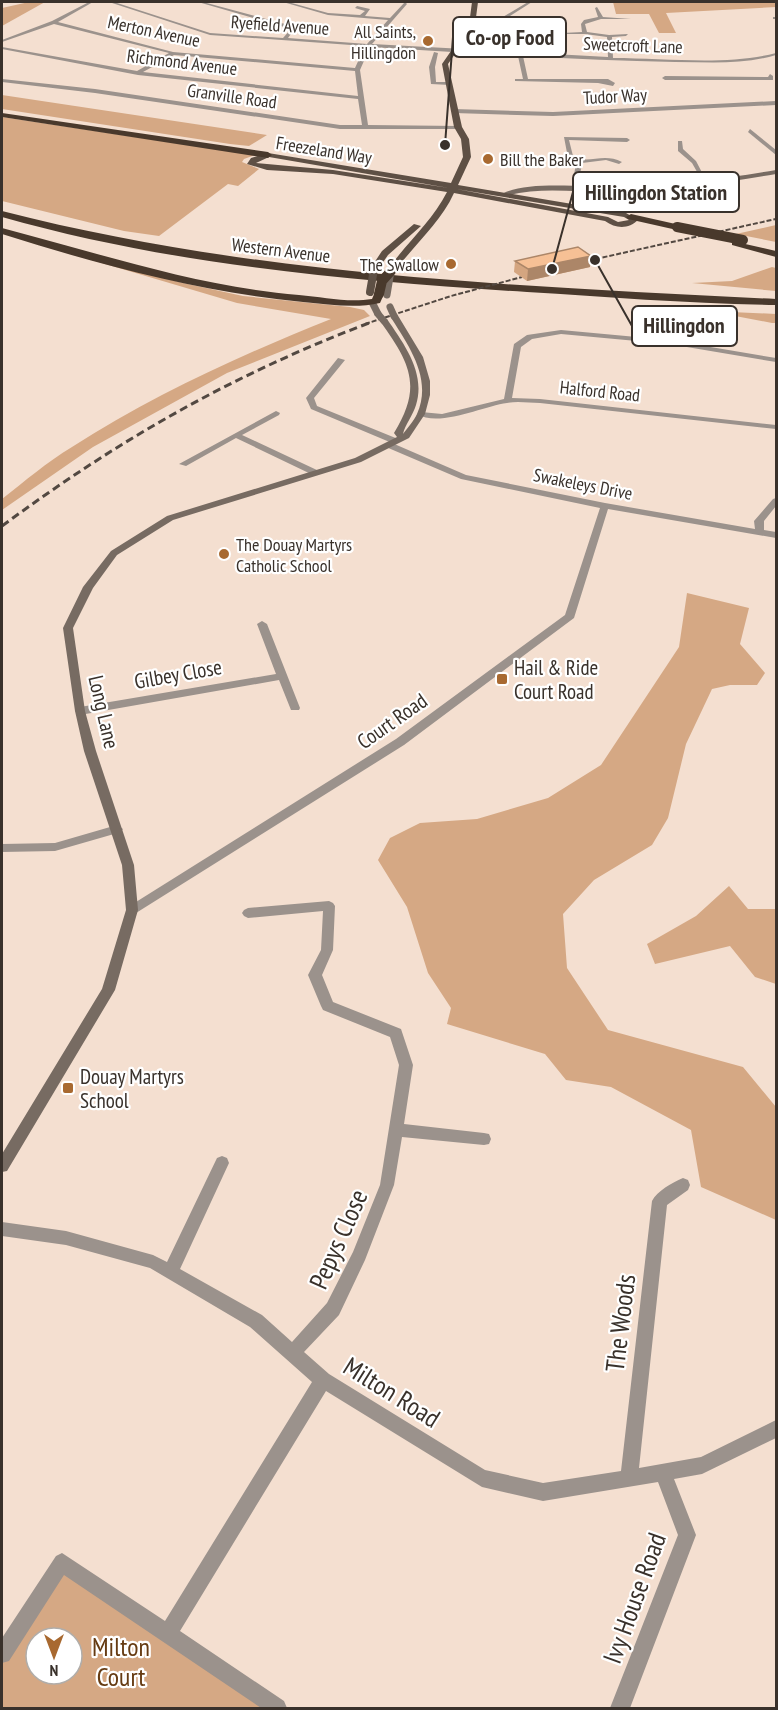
<svg xmlns="http://www.w3.org/2000/svg" width="778" height="1710" viewBox="0 0 778 1710" font-family="'PT Sans Narrow',sans-serif">
<style>
.green{fill:#d5a884;fill-rule:evenodd}
.lines{fill:none;stroke-linecap:round;stroke-linejoin:round}
.street{fill:#9b928c;fill-rule:evenodd}
.secondary{fill:#776b62;fill-rule:evenodd}
.primary{fill:#5e5045;fill-rule:evenodd}
.highway{fill:#49392c;fill-rule:evenodd}
.rail-far1{stroke:#524841;stroke-width:2;stroke-dasharray:5 2;stroke-linecap:butt}
.rail{stroke:#524841;stroke-width:3;stroke-dasharray:8 4.5;stroke-linecap:butt}
.secondary-bridge{stroke:#776b62;stroke-width:7}
.primary-bridge{stroke:#5e5045;stroke-width:8}
.highway-bridge{stroke:#49392c;stroke-width:10}
.wall{fill:#d4a580}
.shaded-wall{fill:#ac8668}
.building{fill:#f6c095;stroke:#ac8668;stroke-width:1.5}
.poi-dot{fill:#a86930;stroke:#fff;stroke-width:2}
.labels{text-anchor:middle;dominant-baseline:central;stroke-width:4.5;stroke-linejoin:round;paint-order:stroke}
.far-street-label{font-size:18px;fill:#39312b;stroke:#fff}
.far-poi-label{font-size:18px;fill:#39312b;stroke:#fff;text-anchor:end}
.poi-label{font-size:21px;fill:#39312b;stroke:#fff;text-anchor:start}
.street-label{font-size:21px;fill:#39312b;stroke:#fff}
.near-street-label{font-size:26px;fill:#39312b;stroke:#fff}
.near-park-label{font-size:26px;fill:#663b12;stroke:#fff}
.leader{fill:none;stroke:#39312b;stroke-width:2}
.callout-dot{fill:#39312b;stroke:#fff;stroke-width:2}
.callout{fill:#fff;stroke:#39312b;stroke-width:2}
.callout-label{font-size:22px;text-anchor:middle;font-weight:bold;fill:#39312b}
</style>
<rect width="100%" height="100%" fill="#f4dfd0"/>
<g class="green">
<path d="M29,2H45L2,26V8Z"/>
<path d="M613,2H776V7L666,13L676,33H659L649,14H616Z"/>
<path d="M2,95L267,135L249,146L230,144L2,109Z"/>
<path d="M2,117L255,155L244,159L242,162L259,169L238,186L228,184L159,236L124,231L2,201Z"/>
<path d="M776,225V242L736,234Z"/>
<path d="M68,253L183,283L243,296L350,307L364,310L370,316L227,373L93,447L2,510V499C25,481 47,462 72,447C153,395 241,355 331,319L237,303Z"/>
<path d="M772,267L776,268V291L692,283L732,281Z"/>
<path d="M709,311L776,314V323H772Z"/>
<path d="M687,593L749,608L740,644L765,673L757,685H730L712,689L686,744L668,818L652,845L594,880L563,914L567,968L608,1030L743,1067L776,1107V1220L701,1187L691,1130L611,1087L566,1080L545,1054L447,1024L451,1008L428,973L407,907L378,860L390,838L420,823L477,819L548,798L601,765L679,647Z"/>
<path d="M729,886L748,909H776V984L755,977L730,946L655,964L647,944L696,916Z"/>
<path d="M62,1562L277,1708H2V1654ZM36,1638H72V1674H36Z"/>
</g>
<g class="lines">
<g class="street">
<path d="M89,2H93L58,22L173,52L355,68L365,46L210,35L109,2H114L210,33L283,38L291,29L198,2H203L296,27L288,38L367,44L388,20L328,15L283,2H288L328,13L360,15L365,11L355,8L357,6L370,9L365,16L390,18L405,2L407,4L372,44L608,57L607,37L585,34H543L582,32L581,24L584,20L598,17L595,8L597,7L603,17L631,19H601L585,24L587,32L609,35L628,34L626,36L612,37L613,58C665,58 727,66 776,53V55C743,65 710,62 675,62C624,61 574,59 523,56L528,79H608L615,83L613,86L598,83L515,81V79H523L518,56L370,47L360,70L368,125L460,126L458,129H340L95,93L2,82V79L95,89L340,125H362L358,99L138,75L2,49V47L137,71L169,53L54,24L2,42V40L52,21ZM174,55L355,71L358,96L143,72Z"/>
<path d="M528,2H532L499,23L471,22L496,21Z"/>
<rect x="773" y="17" width="3" height="2"/>
<path d="M434,52L438,53L435,67L436,82H448L450,85L431,84L429,67Z"/>
<path d="M770,74L773,76V80H665L662,78L665,76L768,77Z"/>
<path d="M776,101V105L553,116L454,113L451,111L454,109L553,112Z"/>
<path d="M750,129L776,150V155L748,132Z"/>
<path d="M564,137L627,138L630,140L627,142L569,140L573,156C588,165 603,152 622,162L619,164L606,160L582,163L580,175L586,182L588,190L585,192L582,190L580,182L574,175L576,163L562,162L560,167L555,166L558,159L568,158Z"/>
<path d="M678,141H682L683,149L696,161L708,184H704L692,163L678,151Z"/>
<path d="M561,330L669,340L776,358V362L669,344L561,334L532,339L521,347L512,398L540,399L776,425V429L540,403C529,403 518,401 507,403C483,406 439,428 417,414L421,412L442,414L504,399L514,344L527,335Z"/>
<path d="M338,358L345,360L314,398L317,406L398,439V443H392L311,409L306,398Z"/>
<path d="M276,411L280,413L279,415L242,435L319,471V475H313L236,438L186,466L179,464Z"/>
<path d="M386,443H392L466,475L605,503L755,529L754,521L773,499L776,498V506L764,521V530L776,532V538L608,509L574,618L404,745L136,913H128L126,910L128,907L396,739L565,615L600,508L461,479L386,447Z"/>
<path d="M262,621L267,624L300,708L299,710H291L279,680L80,715L75,711L80,707L276,674L257,624Z"/>
<path d="M117,825L123,829L121,832L55,851L2,852V844L55,843Z"/>
<path d="M329,901L333,903L335,906L333,950L322,975L333,1002L401,1029L413,1065L404,1124L484,1133L489,1134L491,1139L489,1144L484,1145L402,1137L394,1185L365,1260L339,1315L304,1352L329,1374L485,1470L543,1483L621,1471L652,1201C657,1191 673,1182 683,1178L688,1180L690,1185L688,1190L667,1205L639,1468L701,1457L776,1420V1438L702,1474L674,1479L696,1535L630,1708H610L678,1535L658,1482L543,1501L482,1487L326,1391L180,1631L284,1701L287,1708H261L64,1575L9,1661L2,1663V1638L56,1556L62,1553L165,1621L312,1382L250,1327L150,1268L66,1245L2,1236V1222L66,1231L153,1255L167,1262L217,1158L222,1156L227,1158L229,1163L180,1269L262,1315L292,1342L327,1303L353,1252L380,1185L399,1065L390,1037L323,1010L321,1006L308,975L321,950L323,911L248,918L244,916L242,913L244,910L248,908Z"/>
</g>
<g class="secondary">
<path d="M776,170V174C723,183 670,190 615,192C578,193 542,186 505,196L502,194C528,179 597,189 630,187C679,185 727,178 776,170Z"/>
<path d="M369,300H375L382,314L381,316H375L368,302Z"/>
<path d="M391,314H397L423,357L430,381V395L425,414L409,438L361,462L173,520L117,555L93,588L73,628L85,711L96,751L134,865L138,910L115,990L7,1171L2,1172V1154L102,989L126,910L122,865L84,751L75,711L63,628L83,587L111,551L167,516L355,458L397,437L394,433C423,386 410,363 380,321L384,319H387C404,344 426,373 416,405C413,415 405,425 403,434C408,427 414,421 417,414C433,378 408,345 390,316Z"/>
</g>
<g class="primary">
<path d="M472,2H478L475,25L448,64L462,127L469,139L471,157L458,185L626,213L638,220C629,229 616,229 605,221L454,193C440,224 413,245 394,273H388L387,271C405,244 432,222 447,192L333,174L267,170L247,164L251,158L268,153L451,183L463,157L461,139L454,127L442,64L469,25ZM269,157L449,188L333,170L256,163ZM456,189L624,217L629,220L618,222L608,217Z"/>
<path d="M414,224L421,226L388,255L377,271H371L370,269L382,251Z"/>
</g>
<g class="highway">
<path d="M2,113L268,152L272,155L268,158L2,117Z"/>
<path d="M2,211C255,276 516,286 776,299V305C693,304 610,297 527,292C351,281 171,265 2,217Z"/>
<path d="M631,214L680,225L682,227L677,230L628,219L626,217Z"/>
<path d="M2,228C102,254 195,286 299,295C323,297 348,303 372,299L375,292L379,291L384,294L380,303C354,309 329,304 303,302C200,292 100,265 2,234Z"/>
<path d="M732,241L776,251V257L732,245Z"/>
</g>
<g class="rail-far1">
<path d="M582,262L776,219"/>
<path d="M365,324L451,296L522,277"/>
</g>
<path class="rail" d="M2,526C120,439 232,375 369,323"/>
<g class="secondary-bridge">
<path d="M387,295L391,271"/>
<path d="M390,307L394,316"/>
<path d="M378,314L384,321"/>
</g>
<path class="primary-bridge" d="M370,292L374,269"/>
<g class="highway-bridge">
<path d="M677,227L743,240"/>
<path d="M379,294L382,281L391,271"/>
</g>
</g>
<path class="wall" d="M591,256L590,267L527,281L514,272L515,261Z"/>
<path class="shaded-wall" d="M591,256L590,267L527,281L528,269Z"/>
<path class="building" d="M578,247L591,256L528,269L515,261Z"/>
<g class="poi-dot">
<circle cx="428" cy="41" r="6"/>
<circle cx="488" cy="159" r="6"/>
<circle cx="451" cy="264" r="6"/>
<circle cx="224" cy="554" r="6"/>
<rect x="496" y="673" width="12" height="12" rx="3"/>
<rect x="62" y="1082" width="12" height="12" rx="3"/>
</g>
<g class="labels">
<g class="far-street-label">
<text transform="translate(280 25) rotate(4)">Ryefield Avenue</text>
<text transform="translate(154 31) rotate(12)">Merton Avenue</text>
<text transform="translate(633 45) rotate(2)">Sweetcroft Lane</text>
<text transform="translate(182 62) rotate(7)">Richmond Avenue</text>
<text transform="translate(232 96) rotate(8)">Granville Road</text>
<text transform="translate(615 96) rotate(-3)">Tudor Way</text>
<text transform="translate(324 150) rotate(9)">Freezeland Way</text>
<text transform="translate(281 250) rotate(7)">Western Avenue</text>
<text transform="translate(600 391) rotate(6)">Halford Road</text>
<text transform="translate(583 484) rotate(11)">Swakeleys Drive</text>
</g>
<g class="far-poi-label">
<text x="416" y="31">All Saints,<tspan x="416" dy="21">Hillingdon</tspan></text>
<text x="500" y="159" text-anchor="start">Bill the Baker</text>
<text x="439" y="264">The Swallow</text>
<text x="236" y="544" text-anchor="start">The Douay Martyrs<tspan x="236" dy="21">Catholic School</tspan></text>
</g>
<g class="poi-label">
<text x="514" y="667">Hail &amp; Ride<tspan x="514" dy="24">Court Road</tspan></text>
<text x="80" y="1076">Douay Martyrs<tspan x="80" dy="24">School</tspan></text>
</g>
<g class="street-label">
<text transform="translate(178 674) rotate(-10)">Gilbey Close</text>
<text transform="translate(104 712) rotate(77)">Long Lane</text>
<text transform="translate(392 721) rotate(-35)">Court Road</text>
</g>
<g class="near-street-label">
<text transform="translate(338 1239) rotate(-66)">Pepys Close</text>
<text transform="translate(620 1323) rotate(-83)">The Woods</text>
<text transform="translate(392 1392) rotate(32)">Milton Road</text>
<text transform="translate(634 1598) rotate(-70)">Ivy House Road</text>
</g>
<g class="near-park-label">
<text x="121" y="1646">Milton<tspan x="121" dy="30">Court</tspan></text>
</g>
</g>
<path class="leader" d="M445 145L453 37M552 269L573 192M595 260L632 326"/>
<g class="callout-dot">
<circle cx="445" cy="145" r="6"/>
<circle cx="552" cy="269" r="6"/>
<circle cx="595" cy="260" r="6"/>
</g>
<g class="callout">
<rect x="453" y="17" width="113" height="40" rx="6"/>
<rect x="573" y="172" width="166" height="40" rx="6"/>
<rect x="632" y="306" width="105" height="40" rx="6"/>
</g>
<g class="callout-label">
<text x="510" y="45">Co-op Food</text>
<text x="656" y="200">Hillingdon Station</text>
<text x="684" y="333">Hillingdon</text>
</g>
<rect width="778" height="1710" fill="none" stroke="#39312b" stroke-width="6"/>
<g transform="translate(54 1656) rotate(180)"><circle r="28" fill="#ffffff" stroke="#b0adaa" stroke-width="1.5"/>
<path d="M0-4.5L10 22L0 15L-10 22Z" fill="#a86930"/>
<text y="-9" font-size="16" font-weight="bold" text-anchor="middle" fill="#39312b">N</text>
</g>
</svg>
